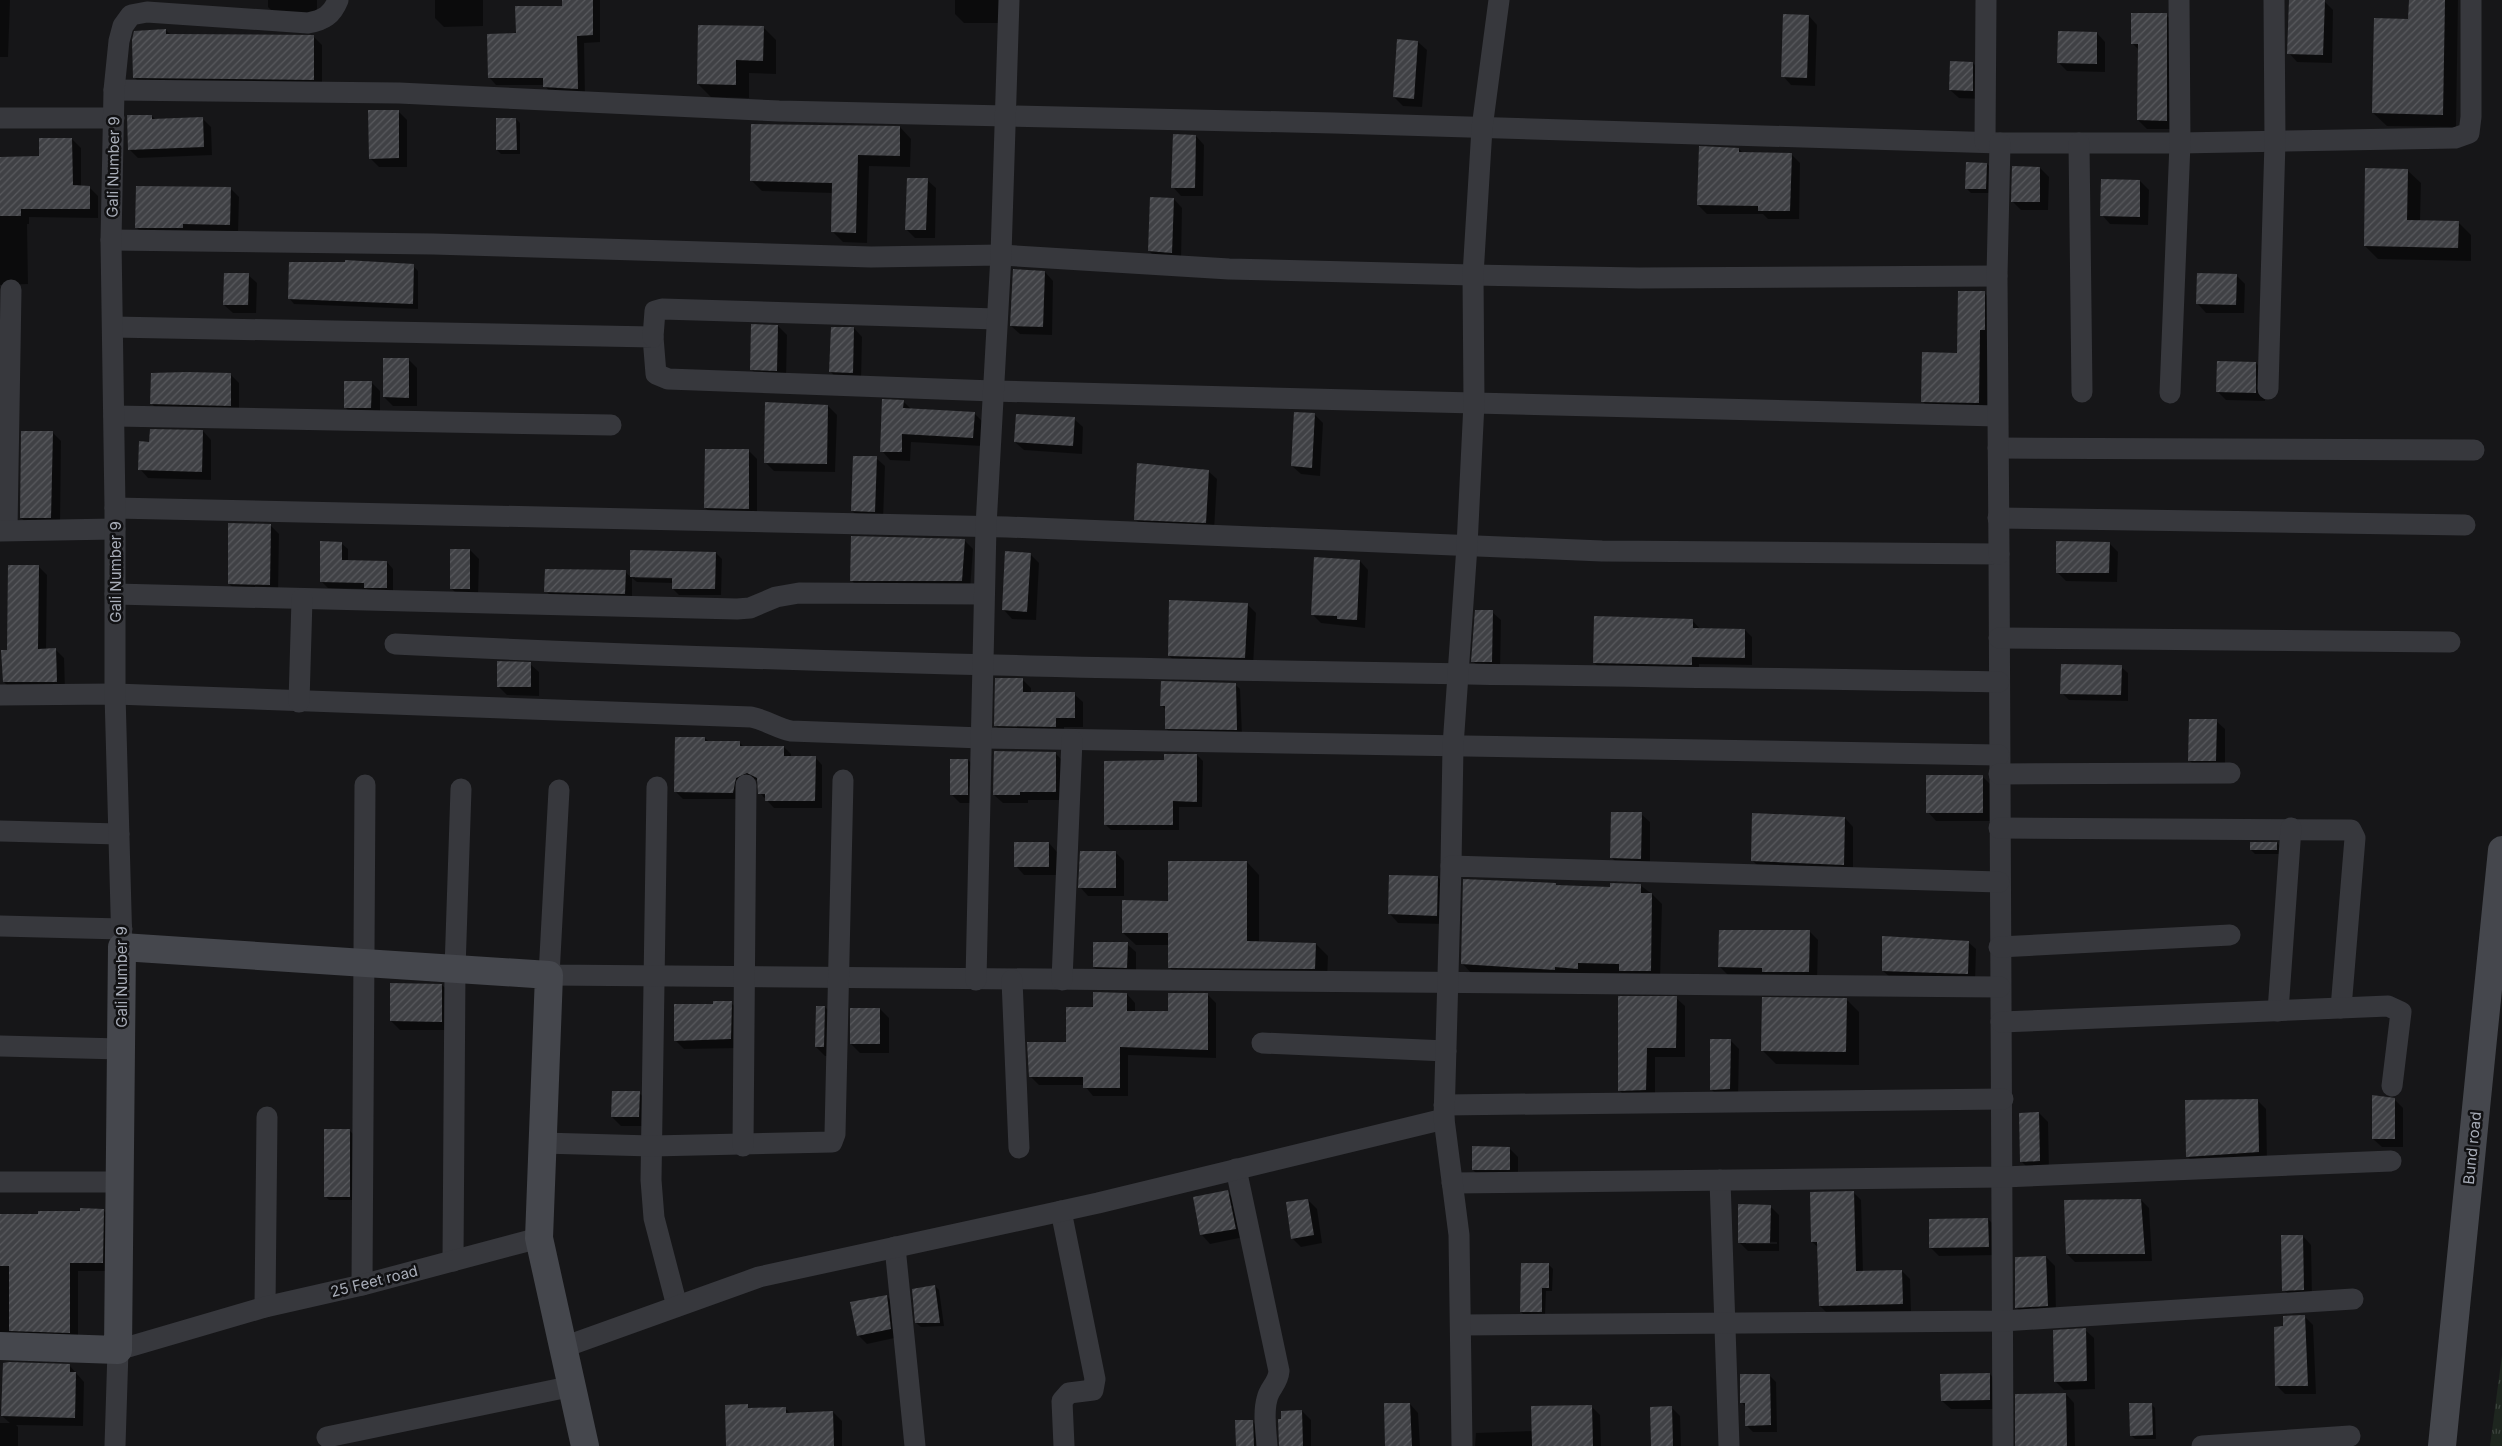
<svg xmlns="http://www.w3.org/2000/svg" width="2502" height="1446" viewBox="0 0 2502 1446" font-family="Inter,sans-serif">
<style>
.park{fill:url(#park-tufts)}
.shadow{fill:#0007;fill-rule:evenodd}
.building{fill:url(#building-hatch)}
.lines{fill:none;stroke-linecap:round;stroke-linejoin:round}
.street{stroke:#37383d;stroke-width:21}
.secondary{stroke:#45474d;stroke-width:28}
.labels{text-anchor:middle;dominant-baseline:central;stroke-width:5;stroke-linejoin:round;paint-order:stroke}
.street-label{font-size:15px;fill:#a8adb8;stroke:#111113}
</style>
<defs>
<pattern id="park-tufts" width="24" height="20" patternUnits="userSpaceOnUse" patternTransform="scale(1.25)"><rect width="24" height="20" fill="#1e261f"/><path d="M3 7l-1-3M5 7V3M7 7l1-3M15 17l-1-3M17 17v-4M19 17l1-3" fill="none" stroke="#3c433d"/></pattern>
<pattern id="building-hatch" width="6" height="6" patternUnits="userSpaceOnUse" patternTransform="scale(1.25)"><rect width="6" height="6" fill="#404145"/><path d="M-1 1l2-2M0 6l6-6M5 7l2-2" fill="none" stroke="#595a5e"/></pattern>
</defs>
<rect width="100%" height="100%" fill="#161618"/>
<path class="park" d="M2502,1355V1446H2490Z"/>
<g class="shadow">
<path d="M0,0H10L8,57H0Z"/>
<path d="M268,0H317V18L277,16L268,7Z"/>
<path d="M435,0H483V26L444,27L435,18Z"/>
<path d="M563,0H600V42L584,43L585,96L552,94L544,85H496L489,77L517,35L563,7Z"/>
<path d="M955,0H1005L1004,23H964L955,14Z"/>
<path d="M2410,0H2458L2456,127L2387,126L2373,113L2409,20Z"/>
<path d="M2324,1L2333,10L2332,63L2297,62L2289,53Z"/>
<path d="M2166,15L2175,23L2176,129H2147L2138,120L2139,50L2132,43Z"/>
<path d="M1809,16L1817,25L1815,86L1791,85L1783,76Z"/>
<path d="M763,27L776,40V74L749,73V98L711,97L698,84Z"/>
<path d="M166,30L171,35L313,36L322,45V88L143,86L134,77Z"/>
<path d="M2097,33L2105,42V72L2067,71L2058,62Z"/>
<path d="M1418,42L1427,50L1422,107L1403,106L1394,97Z"/>
<path d="M1973,63L1981,72V99L1959,98L1950,90Z"/>
<path d="M398,111L407,120V167H379L370,158Z"/>
<path d="M152,116L156,120L202,118L211,127L212,155L138,158L129,149Z"/>
<path d="M516,119L520,123V154H501L497,150Z"/>
<path d="M900,127L911,139L910,167L869,166L867,243L843,242L832,231L833,193L762,191L751,180Z"/>
<path d="M1196,136L1204,145L1203,196H1181L1173,187Z"/>
<path d="M72,139L81,148V186L89,187L98,196V218L29,217V224H27L28,284L0,285V158L40,157Z"/>
<path d="M1739,149L1743,153L1791,154L1800,163L1799,219H1768L1763,214H1707L1698,205Z"/>
<path d="M1987,164L1991,168L1990,193H1971L1967,189Z"/>
<path d="M2040,168L2049,177L2048,210H2021L2012,201Z"/>
<path d="M2407,170L2421,183L2420,221L2458,222L2471,235V261L2378,259L2365,246Z"/>
<path d="M927,180L936,188L935,238H915L906,229Z"/>
<path d="M2140,181L2149,190L2148,225L2110,224L2102,215Z"/>
<path d="M230,188L239,197L238,233L145,236L136,227Z"/>
<path d="M1174,199L1182,208L1181,261L1158,260L1149,251Z"/>
<path d="M413,266L418,271V309L294,304L289,298Z"/>
<path d="M1045,272L1053,281L1052,335L1020,334L1011,326Z"/>
<path d="M248,275L257,283L256,313H233L224,305Z"/>
<path d="M2236,275L2245,284L2244,313H2206L2198,304Z"/>
<path d="M1984,293L1993,301L1989,339L1987,411L1931,410L1922,401L1958,354Z"/>
<path d="M778,326L787,335L786,379L760,378L751,369Z"/>
<path d="M854,328L862,337L861,381H839L831,372Z"/>
<path d="M409,360L417,368V406H393L384,397Z"/>
<path d="M2256,363L2264,372L2265,401L2226,400L2218,392Z"/>
<path d="M230,374L239,383V414L160,412L152,404Z"/>
<path d="M371,382L380,391V416H354L345,407Z"/>
<path d="M903,401L912,410L974,413L983,422L982,446L911,442L910,461L890,460L882,451Z"/>
<path d="M828,406L837,415L835,472L774,471L765,462Z"/>
<path d="M1315,415L1323,423L1320,476L1301,474L1292,466Z"/>
<path d="M1074,419L1083,427L1082,454L1024,450L1015,442Z"/>
<path d="M203,431L211,440V480L148,478L140,469L151,443Z"/>
<path d="M52,432L61,441L60,526H30L21,518Z"/>
<path d="M749,451L757,459V517L714,516L705,508Z"/>
<path d="M876,458L885,466L883,520L861,519L852,511Z"/>
<path d="M1208,471L1217,479L1214,531L1144,528L1135,519Z"/>
<path d="M270,525L279,534L278,593L238,592L229,584Z"/>
<path d="M964,540L973,549L970,590L860,589L851,580Z"/>
<path d="M341,543L348,549V562H387L393,569V594H372L367,589L328,588L321,581Z"/>
<path d="M2109,543L2118,552L2117,582L2066,581L2057,572Z"/>
<path d="M470,550L479,559L478,597H460L451,588Z"/>
<path d="M631,551L716,553L722,559L721,595H679L673,589V583L637,582L632,578V600L553,598L546,591L625,572L631,577ZM635,576L678,577V579L635,578Z"/>
<path d="M1030,554L1039,563L1036,620L1012,619L1004,610Z"/>
<path d="M1360,561L1368,570L1365,628L1321,623L1312,614Z"/>
<path d="M39,567L47,575L46,650L55,649L64,658L65,690L13,691L4,682L8,651Z"/>
<path d="M1247,604L1256,613L1253,666L1178,664L1169,656Z"/>
<path d="M1492,612L1501,620L1500,670H1481L1473,661Z"/>
<path d="M1692,620L1700,629L1745,630L1752,637V665L1699,664V672L1602,670L1594,663Z"/>
<path d="M530,664L539,672V696L507,695L498,686Z"/>
<path d="M2121,667L2128,673V701L2069,700L2062,693Z"/>
<path d="M1022,679L1031,688V693L1074,694L1083,702V727H1064V735L1004,734L995,725Z"/>
<path d="M1235,684L1240,689L1242,735L1171,734L1166,728V710L1161,705Z"/>
<path d="M2216,721L2225,729V769H2198L2189,760Z"/>
<path d="M705,738L709,742H739L744,747H784L791,754V757H815L822,765V808H774L760,793L758,781L755,779L740,799H683L676,792Z"/>
<path d="M1055,753L1064,762V800H1028V803H1003L994,795Z"/>
<path d="M1197,755L1203,761L1202,807H1179V830H1111L1105,824L1165,761Z"/>
<path d="M968,760L977,769L976,803H960L952,795Z"/>
<path d="M1982,776L1991,785V821H1936L1928,812Z"/>
<path d="M1641,814L1650,822V867L1620,866L1612,858Z"/>
<path d="M1845,818L1853,827V873L1761,869L1753,861Z"/>
<path d="M1049,843L1057,852V875H1024L1016,866Z"/>
<path d="M2277,843L2281,847L2280,854H2255L2251,850Z"/>
<path d="M1115,852L1124,861V896H1088L1080,887Z"/>
<path d="M1247,862L1259,875V942L1316,944L1328,956L1327,981L1182,980L1169,967V945H1136L1123,933L1169,902Z"/>
<path d="M1438,877L1446,886L1445,924L1398,923L1390,914Z"/>
<path d="M1555,884L1558,886L1611,888L1640,885L1652,894L1662,904L1660,981L1472,974L1462,963Z"/>
<path d="M1809,931L1818,940L1817,981L1728,975L1720,967Z"/>
<path d="M1968,942L1976,949L1975,981L1891,978L1883,971Z"/>
<path d="M1127,944L1136,952V976H1103L1094,967Z"/>
<path d="M442,985L451,994L450,1030H400L391,1021Z"/>
<path d="M1127,994L1135,1003V1012H1169L1207,994L1216,1003V1058L1128,1055V1096H1093L1084,1085H1039L1030,1076L1067,1043L1094,1008Z"/>
<path d="M1676,998L1685,1006V1057H1655V1099H1628L1619,1090Z"/>
<path d="M1846,999L1859,1012V1065L1776,1064L1762,1050Z"/>
<path d="M731,1003L740,1011V1048L684,1049L675,1040L714,1005Z"/>
<path d="M825,1007L834,1016L833,1056H825L816,1047Z"/>
<path d="M880,1009L889,1018V1053H860L851,1044Z"/>
<path d="M1730,1040L1739,1049L1738,1098H1720L1711,1089Z"/>
<path d="M639,1093L648,1101V1126H621L612,1117Z"/>
<path d="M2394,1099L2403,1108V1147H2382L2373,1139Z"/>
<path d="M2258,1101L2266,1109L2267,1160L2196,1165L2187,1156Z"/>
<path d="M2039,1113L2048,1122L2049,1170H2030L2021,1161Z"/>
<path d="M350,1131L354,1135V1200H329L325,1196Z"/>
<path d="M1509,1148L1518,1157V1178L1482,1179L1473,1170Z"/>
<path d="M1227,1192L1236,1201L1244,1237L1210,1244L1202,1235L1195,1198Z"/>
<path d="M1853,1192L1861,1200L1863,1272L1902,1271L1910,1279L1911,1311L1828,1314L1820,1306L1819,1248L1812,1242Z"/>
<path d="M1308,1200L1317,1209L1322,1243L1301,1247L1292,1238Z"/>
<path d="M2141,1200L2149,1208L2152,1261L2075,1262L2067,1254Z"/>
<path d="M1770,1206L1779,1215V1251H1748L1739,1242ZM1746,1241L1777,1242V1244H1746Z"/>
<path d="M103,1210L112,1219L111,1271H78V1341L0,1342V1216H39V1212Z"/>
<path d="M1988,1219L1997,1228V1255L1939,1256L1931,1248Z"/>
<path d="M2303,1236L2311,1245L2312,1298L2292,1299L2284,1290Z"/>
<path d="M2046,1257L2055,1266L2056,1314L2025,1316L2016,1307Z"/>
<path d="M1549,1265L1553,1269L1552,1291H1546L1545,1315L1525,1316L1521,1312Z"/>
<path d="M935,1286L939,1290L944,1326L921,1327L916,1323Z"/>
<path d="M887,1296L895,1305L899,1337L867,1344L858,1335Z"/>
<path d="M2304,1316L2313,1325L2316,1394H2285L2277,1386L2284,1328Z"/>
<path d="M2085,1330L2094,1338L2095,1389L2064,1390L2055,1381Z"/>
<path d="M69,1365L84,1382L83,1426L16,1425L18,1427V1446H0V1423H10L2,1416Z"/>
<path d="M1990,1374L1998,1383L1999,1409H1951L1942,1401Z"/>
<path d="M1769,1375L1776,1382L1777,1432H1753L1746,1425V1407L1742,1403Z"/>
<path d="M2066,1394L2074,1403L2075,1446H2016Z"/>
<path d="M1410,1404L1418,1413L1420,1446H1386Z"/>
<path d="M2151,1404L2155,1408L2156,1439H2135L2131,1435Z"/>
<path d="M747,1406L750,1409L785,1408L791,1414L833,1412L842,1421V1446H727Z"/>
<path d="M1591,1406L1600,1415L1601,1446H1475L1476,1433L1533,1431Z"/>
<path d="M1671,1407L1680,1416L1681,1446H1652Z"/>
<path d="M1302,1411L1311,1420V1446H1281Z"/>
<path d="M1252,1421L1261,1430L1262,1446H1237Z"/>
</g>
<g class="building">
<path d="M562,0H593V35L577,36L578,89L543,87V78H488L487,34L516,33L515,6H562Z"/>
<path d="M2289,0H2325L2323,55L2287,54Z"/>
<path d="M2409,0H2445L2443,115L2372,113L2374,18L2408,19Z"/>
<path d="M2131,13H2167V121L2137,120L2138,44H2131Z"/>
<path d="M1783,14L1809,15L1807,78L1781,77Z"/>
<path d="M698,25L764,26L763,61L736,60V85L697,84Z"/>
<path d="M166,29V34L314,35V80L133,78L132,40L134,31Z"/>
<path d="M2058,31L2097,32V64L2057,63Z"/>
<path d="M1397,39L1418,41L1414,99L1393,97Z"/>
<path d="M1950,61L1973,62V91L1949,90Z"/>
<path d="M368,110H399V158L369,159Z"/>
<path d="M127,115H152V119L203,117L204,147L128,150Z"/>
<path d="M496,118H516L517,150H496Z"/>
<path d="M751,124L900,126V156L858,155L856,233L831,232L832,183L750,181Z"/>
<path d="M1173,134L1196,135L1195,188H1171Z"/>
<path d="M39,138H72L73,185L90,186V209H21V216H0V157L39,156Z"/>
<path d="M1699,146L1739,148V152L1792,153L1790,211H1758V206L1697,205Z"/>
<path d="M1966,162L1987,163L1986,189H1965Z"/>
<path d="M2012,166L2040,167V202H2011Z"/>
<path d="M2365,168L2408,169L2407,220L2459,221L2458,248L2364,246Z"/>
<path d="M907,178H928L926,230H905Z"/>
<path d="M2101,179L2140,180V217L2100,216Z"/>
<path d="M136,186L231,187L230,225L183,224V228H135Z"/>
<path d="M1150,197L1174,198L1172,253L1148,251Z"/>
<path d="M345,260L414,264L413,304L288,299L289,262H345Z"/>
<path d="M1013,269L1045,271L1043,327L1010,326Z"/>
<path d="M224,273H249L248,305H223Z"/>
<path d="M2197,273L2237,274L2236,305L2196,304Z"/>
<path d="M1958,291H1985V330H1980L1979,403L1921,402L1922,352L1957,353Z"/>
<path d="M751,324L778,325L777,371L750,370Z"/>
<path d="M831,327H854L853,373L829,372Z"/>
<path d="M383,358H409V398L383,397Z"/>
<path d="M2217,361L2256,362V393L2216,392Z"/>
<path d="M186,372L231,373V406L150,404L151,373Z"/>
<path d="M344,381H372L371,408H344Z"/>
<path d="M882,399L904,400L903,408L975,412L973,438L902,434V452H880Z"/>
<path d="M765,402L828,405L827,464L764,463Z"/>
<path d="M1294,412L1315,413L1312,468L1291,466Z"/>
<path d="M1016,414L1075,417L1073,446L1014,442Z"/>
<path d="M150,429L203,430L202,472L138,470L139,441L149,442Z"/>
<path d="M21,431H53L51,518H20Z"/>
<path d="M705,449H749V509L704,508Z"/>
<path d="M853,456H877L875,512L851,511Z"/>
<path d="M1137,463L1209,470L1206,523L1134,520Z"/>
<path d="M228,523L271,524L270,585L228,584Z"/>
<path d="M851,536L965,539L962,581H850Z"/>
<path d="M320,541L342,542V560L387,561V588H364V583L320,582Z"/>
<path d="M2056,541L2110,542L2109,573H2056Z"/>
<rect x="450" y="549" width="20" height="40"/>
<path d="M630,550L716,552L715,589H672V578L630,577Z"/>
<path d="M1005,551L1031,553L1027,612L1002,610Z"/>
<path d="M1314,557L1360,560L1357,620L1337,619V616L1311,615Z"/>
<path d="M8,565H39L38,649L56,648L57,682H3L1,650H7Z"/>
<path d="M545,569L626,570L625,594L544,592Z"/>
<path d="M1169,600L1248,603L1245,658L1168,656Z"/>
<path d="M1475,610H1493L1492,662H1471Z"/>
<path d="M1594,616L1693,619V628L1745,629V658L1692,657V665L1593,663Z"/>
<path d="M497,661L531,662V687H497Z"/>
<path d="M2061,664L2122,665L2121,695L2060,694Z"/>
<path d="M995,678H1023V692H1075V718H1056V727L994,726Z"/>
<path d="M1161,681L1236,683L1237,730L1165,729V706H1160Z"/>
<path d="M2189,719H2217L2216,761H2188Z"/>
<path d="M675,737H705V741H740V746H784V756H816L815,801H765V794H758L757,778L747,773L736,778L733,793L674,792Z"/>
<path d="M994,751L1056,752V792H1020V795H993Z"/>
<path d="M1164,754H1197V802L1173,801V825H1104V761L1164,760Z"/>
<rect x="950" y="759" width="18" height="36"/>
<rect x="1926" y="775" width="57" height="38"/>
<path d="M1611,812H1642L1641,859L1610,858Z"/>
<path d="M1752,813L1845,817L1844,865L1751,861Z"/>
<rect x="1014" y="842" width="35" height="25"/>
<rect x="2250" y="842" width="27" height="8"/>
<path d="M1080,851H1116V888H1078Z"/>
<path d="M1168,861H1247V941L1316,943L1315,969L1168,968V933H1122V900L1168,901Z"/>
<path d="M1389,875L1438,876L1437,916L1388,914Z"/>
<path d="M1463,879L1556,883V885L1610,887V883L1641,884V893H1652L1651,971H1619V964L1578,963V969L1555,967V970L1461,964Z"/>
<path d="M1719,930H1810L1809,972H1762V968L1718,967Z"/>
<path d="M1882,936L1969,941L1968,974L1882,971Z"/>
<path d="M1093,942H1128L1127,968L1093,967Z"/>
<path d="M390,983L442,984V1022L390,1021Z"/>
<path d="M1093,992L1127,993V1011H1168V993H1208V1050L1120,1047V1088H1083V1077H1029L1027,1042H1066V1007H1093Z"/>
<path d="M1618,996H1677L1676,1048H1647L1646,1090L1618,1091Z"/>
<path d="M1762,997L1847,998L1846,1052L1761,1051Z"/>
<path d="M713,1001H732L731,1039L674,1041V1004H713Z"/>
<path d="M816,1006H825L824,1047H815Z"/>
<rect x="850" y="1008" width="30" height="36"/>
<path d="M1710,1039H1731L1730,1089L1710,1090Z"/>
<path d="M612,1091H640L639,1117H611Z"/>
<path d="M2372,1095L2395,1098V1139H2372Z"/>
<path d="M2258,1099L2259,1152L2186,1157L2185,1100Z"/>
<path d="M2039,1112L2040,1161L2020,1162L2019,1113Z"/>
<rect x="324" y="1129" width="26" height="68"/>
<path d="M1472,1146L1510,1147V1170H1472Z"/>
<path d="M1228,1190L1236,1229L1200,1235L1193,1197Z"/>
<path d="M1854,1191L1856,1271L1902,1270L1903,1304L1819,1306L1817,1242H1811L1810,1192Z"/>
<path d="M1308,1199L1314,1235L1291,1239L1286,1202Z"/>
<path d="M2141,1199L2145,1254H2066L2064,1200Z"/>
<path d="M1738,1204L1771,1205L1770,1243H1738Z"/>
<path d="M80,1208L104,1209L103,1263H70V1333L9,1331V1266H0V1214H38V1211H80Z"/>
<path d="M1988,1218L1989,1247L1929,1248V1219Z"/>
<path d="M2281,1235H2303L2304,1290L2282,1291Z"/>
<path d="M2046,1256L2048,1306L2015,1308V1257Z"/>
<path d="M1521,1263H1549V1288H1542V1312H1520Z"/>
<path d="M935,1285L940,1323H915L912,1289Z"/>
<path d="M887,1295L891,1329L857,1336L850,1302Z"/>
<path d="M2305,1315L2308,1386H2275L2274,1327L2283,1326V1316Z"/>
<path d="M2086,1328L2087,1381L2054,1382L2053,1330Z"/>
<path d="M9,1362L70,1364V1372H76L75,1418L1,1416L3,1363Z"/>
<path d="M1990,1373V1400L1941,1401L1940,1374Z"/>
<path d="M1740,1374H1770L1771,1425L1745,1426V1403H1740Z"/>
<path d="M2066,1393L2067,1446H2015V1394Z"/>
<path d="M1384,1403H1410L1412,1446H1385Z"/>
<path d="M2129,1403H2152L2153,1435L2130,1436Z"/>
<path d="M748,1404V1408L786,1407V1413L833,1411L834,1446H726L725,1405Z"/>
<path d="M1592,1405L1593,1446H1532L1531,1406Z"/>
<path d="M1672,1406L1673,1446H1651L1650,1407Z"/>
<path d="M1302,1410L1303,1446H1279L1278,1419H1281V1411Z"/>
<path d="M1235,1420H1253L1254,1446H1236Z"/>
</g>
<g class="lines">
<g class="street">
<path d="M114,90L399,93L779,111L1334,123L2000,143H2180L2455,138L2469,133L2471,117V0"/>
<path d="M0,118H114"/>
<path d="M1985,142L1986,0"/>
<path d="M2079,143L2082,392"/>
<path d="M111,240L433,244L871,257L1001,255L1229,269L1473,275L1639,278L1997,276"/>
<path d="M113,327L653,337L656,374L668,379L993,391L1997,416"/>
<path d="M653,337L655,311L662,309L997,319"/>
<path d="M2268,389L2275,141L2274,0"/>
<path d="M2170,393L2180,143L2179,0"/>
<path d="M114,416L611,425"/>
<path d="M1998,448L2474,450"/>
<path d="M115,508L1007,527L1602,551L1999,554L2003,1446"/>
<path d="M1998,518L2465,525"/>
<path d="M7,530L11,290"/>
<path d="M0,531L115,529"/>
<path d="M1999,554L1997,276L2000,143"/>
<path d="M115,594L737,609L750,608L776,597L799,593L984,594"/>
<path d="M1999,638L2450,642"/>
<path d="M395,644C929,670 1465,673 1999,682"/>
<path d="M0,695L115,694L751,717C766,720 777,728 791,731L982,738L1999,755"/>
<path d="M299,702L302,599"/>
<path d="M1999,774L2230,773"/>
<path d="M657,787L651,1180L654,1218L677,1306"/>
<path d="M559,790L549,975C1032,981 1516,981 2000,987"/>
<path d="M1999,828L2351,830L2355,838L2341,1008"/>
<path d="M0,831L119,834"/>
<path d="M1451,866L1453,746L1467,546L1474,403L1473,275L1482,128L1499,0"/>
<path d="M0,926L122,929"/>
<path d="M122,947L115,694V508L111,240L114,90L119,41L123,26L131,15L147,12L308,23C324,20 332,15 338,0"/>
<path d="M1999,947L2230,935"/>
<path d="M976,980L986,526L1001,255L1009,0"/>
<path d="M1012,980L1019,1148"/>
<path d="M1062,980L1072,740"/>
<path d="M2278,1011L2291,828"/>
<path d="M2001,1022L2388,1006L2401,1012L2392,1086"/>
<path d="M1262,1043L1446,1051"/>
<path d="M0,1046L121,1049"/>
<path d="M1444,1105L2003,1099"/>
<path d="M542,1143L652,1146L832,1142L835,1134L843,780"/>
<path d="M743,1146L746,785"/>
<path d="M1236,1169L1279,1371C1278,1384 1269,1388 1267,1399C1263,1413 1266,1431 1267,1446"/>
<path d="M1720,1180L1729,1446"/>
<path d="M0,1182H120"/>
<path d="M1452,1183L2003,1177L2391,1161"/>
<path d="M1061,1211L1095,1379L1093,1390L1069,1393L1062,1401L1064,1446"/>
<path d="M895,1247L915,1446"/>
<path d="M453,1261L455,969L461,789"/>
<path d="M362,1285L365,785"/>
<path d="M265,1307L267,1117"/>
<path d="M1461,1325L2003,1321L2353,1299"/>
<path d="M564,1347L759,1277L1098,1203L1444,1119"/>
<path d="M327,1437L573,1386"/>
<path d="M115,1446L118,1350L265,1307L362,1285L539,1238"/>
<path d="M1462,1446L1459,1235L1444,1119L1451,866L1999,882"/>
<path d="M2202,1446L2350,1436"/>
</g>
<g class="secondary">
<path d="M0,1346L118,1350L122,947L549,975L539,1238L585,1446"/>
<path d="M2442,1446L2502,850"/>
</g>
</g>
<g class="labels">
<g class="street-label">
<text transform="translate(113 167) rotate(-89)">Gali Number 9</text>
<text transform="translate(115 572) rotate(-90)">Gali Number 9</text>
<text transform="translate(121 977) rotate(-90)">Gali Number 9</text>
<text transform="translate(2472 1148) rotate(-84)">Bund road</text>
<text transform="translate(374 1281) rotate(-14)">25 Feet road</text>
</g>
</g>
</svg>
